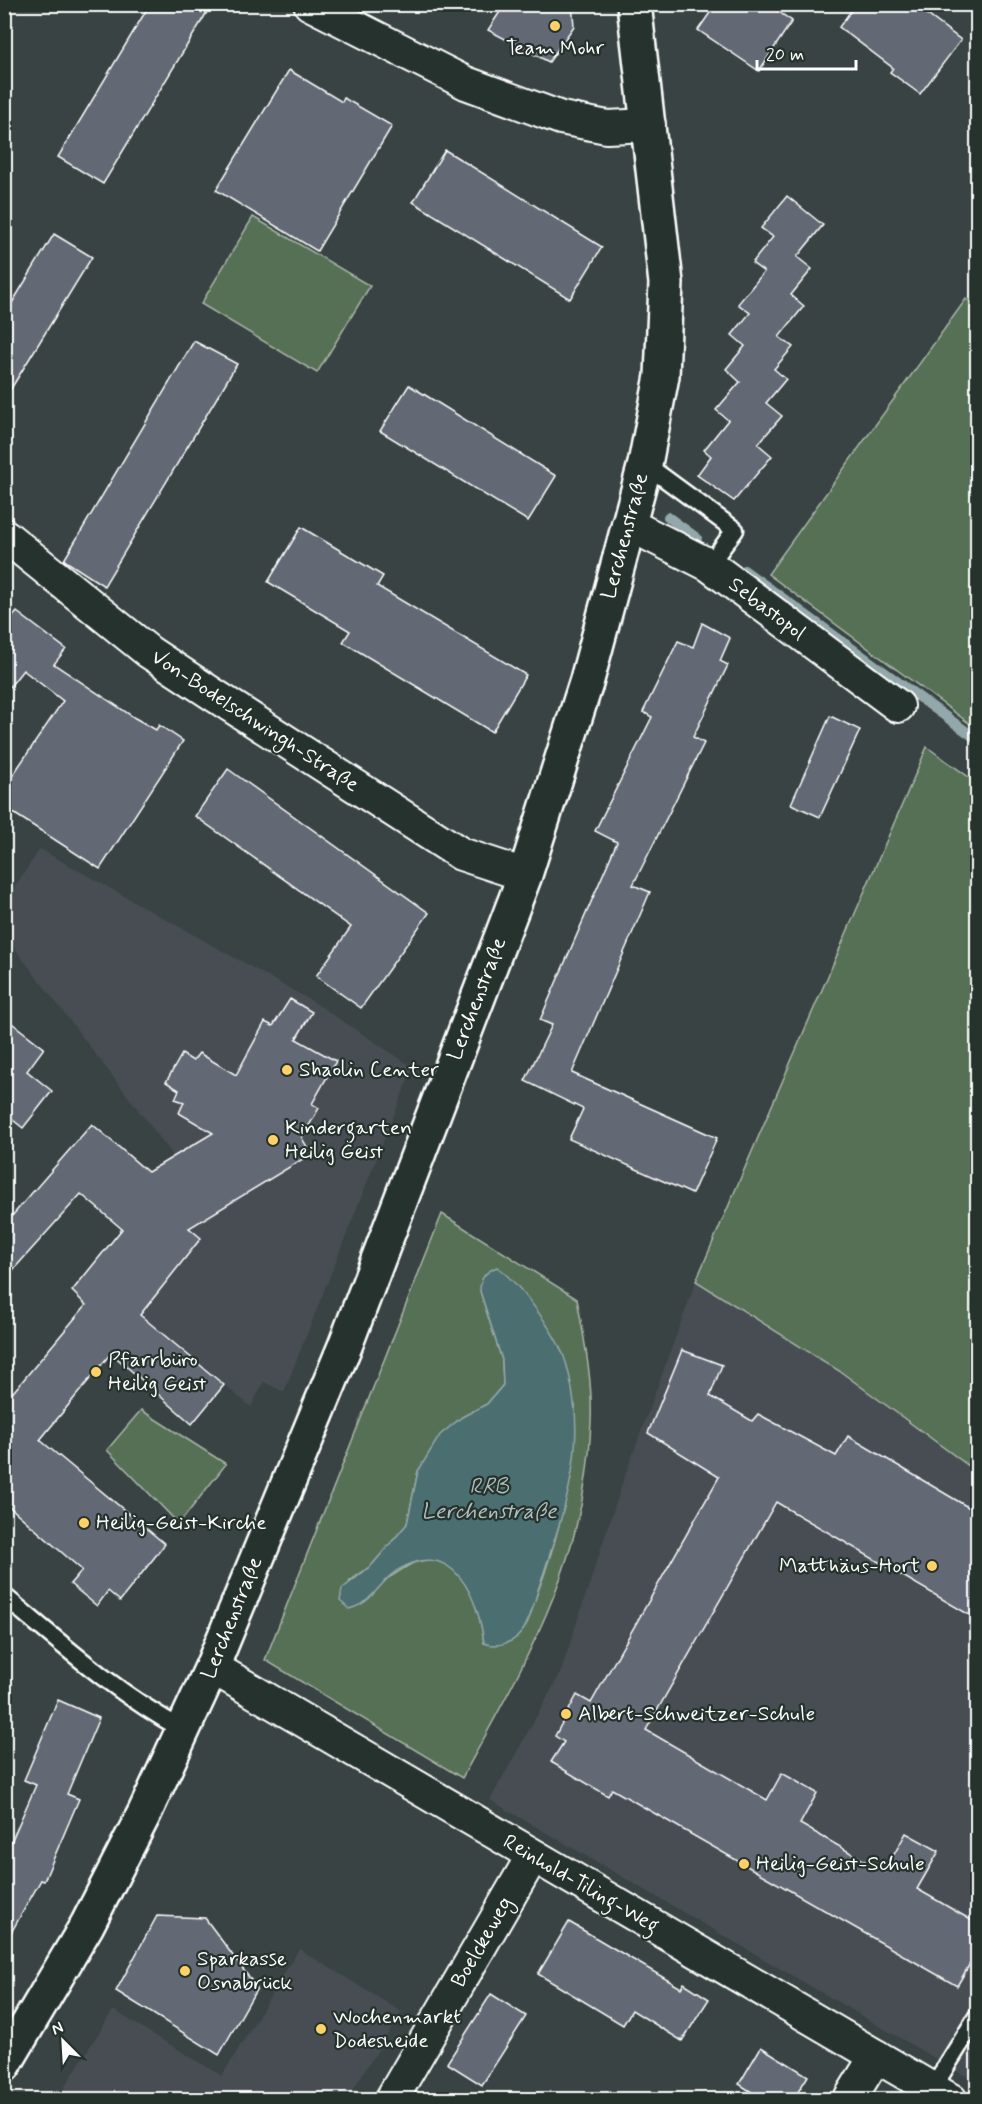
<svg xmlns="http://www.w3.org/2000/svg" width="982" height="2104" viewBox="0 0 982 2104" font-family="Mynerve,sans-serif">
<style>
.built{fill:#464e52}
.green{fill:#566f55;stroke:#aab7aa;stroke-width:1.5;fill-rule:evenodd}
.water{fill:#4b6e71;stroke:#93a8aa;stroke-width:1.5}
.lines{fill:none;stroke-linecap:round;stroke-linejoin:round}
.stream{stroke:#93a8aa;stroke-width:10}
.building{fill:#646875;stroke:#fff;stroke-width:1.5}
.service-casing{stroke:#fff;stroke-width:21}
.minor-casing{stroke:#fff;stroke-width:36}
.tertiary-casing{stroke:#fff;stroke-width:38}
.service{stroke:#26332d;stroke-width:16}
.minor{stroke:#26332d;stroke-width:32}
.tertiary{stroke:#26332d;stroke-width:33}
.poi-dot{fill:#ffd166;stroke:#26332d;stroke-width:2}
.labels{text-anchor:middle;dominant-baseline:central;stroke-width:4.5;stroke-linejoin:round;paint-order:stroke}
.poi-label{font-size:21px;fill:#fff;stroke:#26332d;text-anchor:start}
.street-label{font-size:21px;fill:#fff;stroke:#26332d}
.water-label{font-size:22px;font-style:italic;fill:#aebebf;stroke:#26332d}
</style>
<rect width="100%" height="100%" fill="#394343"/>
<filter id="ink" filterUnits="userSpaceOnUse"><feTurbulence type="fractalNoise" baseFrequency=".0167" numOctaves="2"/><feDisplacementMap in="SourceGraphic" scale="12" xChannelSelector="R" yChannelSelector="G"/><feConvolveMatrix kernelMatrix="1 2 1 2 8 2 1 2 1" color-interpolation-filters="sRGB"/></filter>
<g filter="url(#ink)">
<g class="built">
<path d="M40,849L312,1001L413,1067L284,1392L264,1382L251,1407L224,1385L192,1424L111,1353L200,1238L187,1227L205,1209L169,1150L5,936V901Z"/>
<path d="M696,1281L841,1372L977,1472L978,2058L967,2077L490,1800L560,1674L623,1481Z"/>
<path d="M299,1949L402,2012L347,2099H57L113,2010L222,2076Z"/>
</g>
<g class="green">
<path d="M253,217L370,286L317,373L201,304Z"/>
<path d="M966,299L978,307L977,729L768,574Z"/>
<path d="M927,747L977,783V1472L841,1372L696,1281Z"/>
<path d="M442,1214L577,1299C584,1339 593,1380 591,1422C587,1559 526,1661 462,1778L265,1660ZM480,1291L575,1405C575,1484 553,1561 521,1633L484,1643C480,1609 462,1548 416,1562C404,1566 394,1577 383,1580C374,1583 360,1581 350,1581L372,1565L407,1524L418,1471L462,1417L487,1404L503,1385L502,1360Z"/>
<path d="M141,1410L226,1464L179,1524L107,1450Z"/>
</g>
<path class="water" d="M497,1267C520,1284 552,1328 563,1354C569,1369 572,1387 574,1403C583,1466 557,1532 538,1590C534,1603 530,1622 521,1633C513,1643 496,1648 484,1643C479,1600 454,1536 398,1570C378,1582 374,1603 349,1609L340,1601L342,1589L372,1565L407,1524L418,1471L440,1435L462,1417L487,1404L503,1385L502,1360L480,1291C480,1278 485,1272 497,1267Z"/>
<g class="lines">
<g class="stream">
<path d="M668,517L697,538"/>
<path d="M744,570L978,740"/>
</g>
</g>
<g class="building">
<path d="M150,4H212L103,184L58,157Z"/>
<path d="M505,4H572L574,26L549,62L488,30Z"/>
<path d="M716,4H767L792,21L759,71L698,30Z"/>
<path d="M856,4H913L961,40L920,94L890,72L893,68L839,27Z"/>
<path d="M289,70L342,102L344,98L392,126L317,251L216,190Z"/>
<path d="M445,150L602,247L570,299L413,202Z"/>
<path d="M787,196L823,225L797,257L812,269L791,295L804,306L779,337L793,347L774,369L786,379L766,403L782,416L758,444L772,456L734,501L697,475L711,456L704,450L728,420L716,410L740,382L726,369L745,346L732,335L750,313L738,304L764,272L752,263L773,237L761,228Z"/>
<path d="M54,234L92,257L4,400V316Z"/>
<path d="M194,341L237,364L104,586L64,560Z"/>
<path d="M409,385L556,476L528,521L380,431Z"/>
<path d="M301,527L383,576L377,586L526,675L492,732L343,642L350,631L268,582Z"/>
<path d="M17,612L66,649L54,664L135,718L156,730L159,725L183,741L100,869L4,807V788L63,701L23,670L4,694V627Z"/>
<path d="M702,623L730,638L720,661L728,665L693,737L704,743L633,885L650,892L572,1073L717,1138L692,1194L569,1139L583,1109L525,1081L552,1025L540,1020L617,842L595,831L652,717L643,712L678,641L693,647Z"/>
<path d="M830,716L860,730L820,817L791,804Z"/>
<path d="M228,769L429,913L361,1008L316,976L351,927L195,816Z"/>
<path d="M290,999L312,1012L296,1039L336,1061L312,1104L319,1108L302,1138L311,1154L189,1228L201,1238L140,1315L224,1385L192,1424L111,1353L40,1440L165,1544L120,1601L108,1591L97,1606L70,1584L82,1570L4,1502V1403L86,1305L72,1291L122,1229L81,1194L4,1280V1225L92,1124L148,1172L213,1133L179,1113L184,1102L175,1099L179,1090L166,1082L182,1054L193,1061L199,1053L236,1075L265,1022L273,1026Z"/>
<path d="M4,1017L44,1048L27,1071L52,1091L23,1128L4,1113Z"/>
<path d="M682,1350L722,1365L710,1396L752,1421L758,1414L836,1456L848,1436L978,1513V1620L776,1502L646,1730L767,1800L782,1773L817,1793L800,1824L884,1872L906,1833L939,1851L917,1889L978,1924V1950L957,1986L612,1789L608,1796L551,1762L564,1742L555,1736L577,1695L591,1703L719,1477L648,1433Z"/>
<path d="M58,1700L99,1718L67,1794L79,1799L44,1881L41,1880L4,1945V1858L36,1785L24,1780Z"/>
<path d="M157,1916L205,1918L257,1988L219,2055L116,1991Z"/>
<path d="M569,1922L681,1988L684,1983L709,1999L682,2041L632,2010L623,2025L538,1974Z"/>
<path d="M491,1994L526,2016L482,2085L447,2063Z"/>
<path d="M761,2047L808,2076L793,2100H764L739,2084Z"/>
</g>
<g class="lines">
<defs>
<g id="service">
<path d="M645,464L735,530L709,565"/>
<path d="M4,1596C62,1644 117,1694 184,1730"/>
<path d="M932,2089L978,2015"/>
</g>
<g id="minor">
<path d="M310,4L466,83L561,118L607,127L649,125"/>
<path d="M628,524L709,565L898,706"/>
<path d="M4,535L149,652L211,693L461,854L525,875"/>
<path d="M212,1667L951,2100"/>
<path d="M391,2100L532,1857"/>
<path d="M849,2100L876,2056"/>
</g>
<path id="tertiary" d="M4,2065L87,1925L145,1812L212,1667L345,1346L525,875L587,680L645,464L662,376L666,283L634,4"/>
</defs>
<use href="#service" class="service-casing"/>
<use href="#minor" class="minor-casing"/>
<use href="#tertiary" class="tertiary-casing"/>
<use href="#service" class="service"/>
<use href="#minor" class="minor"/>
<use href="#tertiary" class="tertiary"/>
</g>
</g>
<g class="poi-dot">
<circle cx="555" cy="26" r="6"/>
<circle cx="287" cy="1070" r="6"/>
<circle cx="273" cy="1140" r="6"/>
<circle cx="96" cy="1372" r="6"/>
<circle cx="84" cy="1523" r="6"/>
<circle cx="932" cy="1566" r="6"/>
<circle cx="566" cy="1714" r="6"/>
<circle cx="744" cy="1864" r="6"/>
<circle cx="185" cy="1971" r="6"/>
<circle cx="321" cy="2029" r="6"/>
</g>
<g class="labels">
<g class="poi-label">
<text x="555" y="48" text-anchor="middle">Team Mohr</text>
<text x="299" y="1070">Shaolin Center</text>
<text x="285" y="1128">Kindergarten<tspan x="285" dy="24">Heilig Geist</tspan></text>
<text x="108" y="1360">Pfarrbüro<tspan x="108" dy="24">Heilig Geist</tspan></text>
<text x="96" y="1523">Heilig-Geist-Kirche</text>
<text x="920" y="1566" text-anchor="end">Matthäus-Hort</text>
<text x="578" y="1714">Albert-Schweitzer-Schule</text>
<text x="756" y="1864">Heilig-Geist-Schule</text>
<text x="197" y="1959">Sparkasse<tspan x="197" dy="24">Osnabrück</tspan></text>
<text x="333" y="2017">Wochenmarkt<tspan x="333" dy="24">Dodesheide</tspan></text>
</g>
<g class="street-label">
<text transform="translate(625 536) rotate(-75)">Lerchenstraße</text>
<text transform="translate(767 609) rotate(37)">Sebastopol</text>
<text transform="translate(255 721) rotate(33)">Von-Bodelschwingh-Straße</text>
<text transform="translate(477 999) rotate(-69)">Lerchenstraße</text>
<text transform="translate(232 1618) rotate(-68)">Lerchenstraße</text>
<text transform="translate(581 1884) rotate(30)">Reinhold-Tiling-Weg</text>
<text transform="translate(482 1942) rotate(-60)">Boelckeweg</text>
</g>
<g class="water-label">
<text x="489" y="1487">RRB<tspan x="489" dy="25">Lerchenstraße</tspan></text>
</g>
</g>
<rect width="982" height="2104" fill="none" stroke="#26332d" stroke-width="24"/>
<rect x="12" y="12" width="958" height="2080" fill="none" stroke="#fff" stroke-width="2" filter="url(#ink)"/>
<g transform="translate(63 2041) rotate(336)" stroke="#26332d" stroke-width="4.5" paint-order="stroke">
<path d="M0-4.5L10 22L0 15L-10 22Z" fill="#ffffff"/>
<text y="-9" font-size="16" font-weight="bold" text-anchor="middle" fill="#ffffff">N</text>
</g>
<path d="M757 60v9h99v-9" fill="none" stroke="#ffffff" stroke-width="3"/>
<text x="766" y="60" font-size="18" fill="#ffffff" stroke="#26332d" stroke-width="4.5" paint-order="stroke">20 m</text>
</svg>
